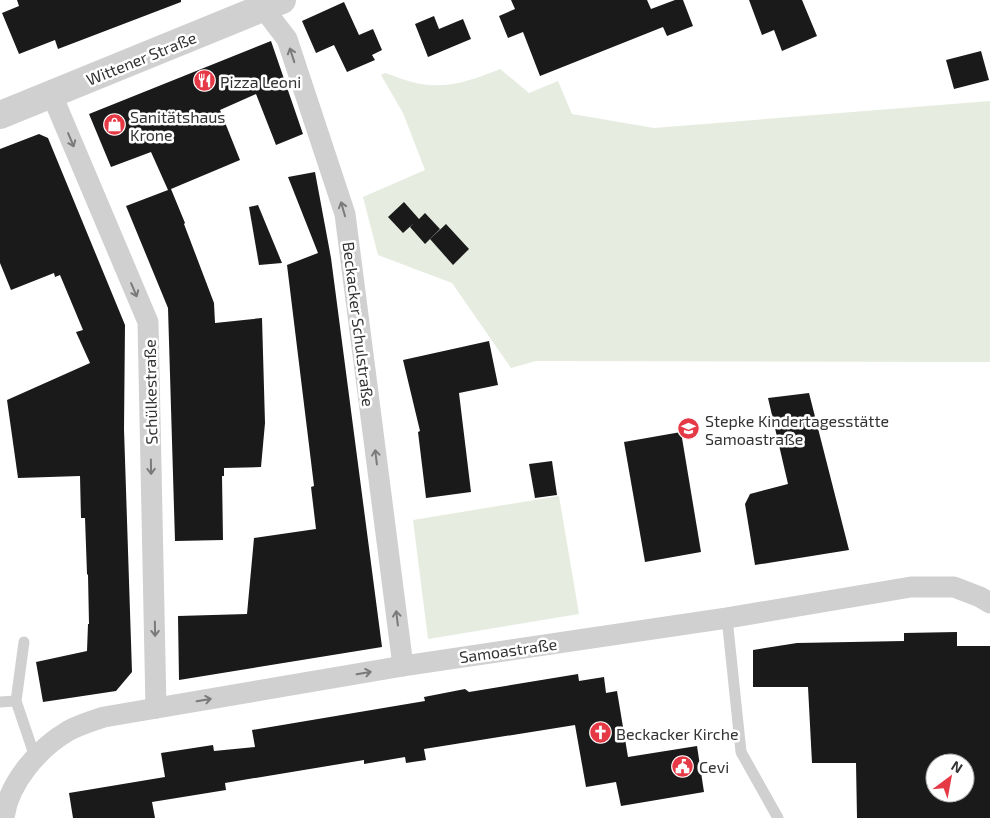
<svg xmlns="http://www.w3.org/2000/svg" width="990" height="818" viewBox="0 0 990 818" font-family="'Exo 2',sans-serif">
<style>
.green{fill:#e6ecdf}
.building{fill:#1a1a1a;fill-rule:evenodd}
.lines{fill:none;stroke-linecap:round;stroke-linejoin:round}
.service{stroke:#d0d0d0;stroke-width:11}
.minor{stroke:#d0d0d0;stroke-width:21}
.tertiary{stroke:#d0d0d0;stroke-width:28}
.oneway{stroke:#7a7a7a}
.labels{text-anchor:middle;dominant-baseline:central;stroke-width:5;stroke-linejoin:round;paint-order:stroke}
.street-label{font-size:16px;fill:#333;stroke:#fff}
.poi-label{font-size:16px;fill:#333;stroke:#fff;text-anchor:start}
</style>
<rect width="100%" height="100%" fill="#fff"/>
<g class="green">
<path d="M500,69L529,93L558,81L572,114L654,128L990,101V362L536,361L511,368L452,283L378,255L363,197L425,170L403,113L381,75L385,73C395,76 406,81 416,83C446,90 473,80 500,69Z"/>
<path d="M559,496L579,614L428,639L413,520Z"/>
</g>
<g class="building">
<path d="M17,0H181V2L58,49L55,40L19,54L2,13L19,6Z"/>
<path d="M511,0H647L651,9L675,0H683L693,26L667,36L663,27L540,76L523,32L508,38L499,16L515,9Z"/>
<path d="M749,0H802L817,36L782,51L774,30L762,35Z"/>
<path d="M344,2L359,35L373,29L382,50L372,55L375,60L347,72L334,45L316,53L302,21Z"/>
<path d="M434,16L439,29L463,19L471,39L428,57L415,24Z"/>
<path d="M271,41L303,134L276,145L256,94L220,110L240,160L171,189L185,223L184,224L214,303L215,323L262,318L265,423L261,467L224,468V476H222L223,540L175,541L168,308L126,206L168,190L151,152L111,167L89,114Z"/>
<path d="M981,51L989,80L954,89L946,60Z"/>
<path d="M39,134L48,138L125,325L124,429L132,672L116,691L43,702L36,662L87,651L88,624H89L88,575L87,574L85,518H81L80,476L18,478L7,400L90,363L76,332L83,330L60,275L55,277L54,273L11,290L0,263V149Z"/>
<path d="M315,172L331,258L382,647L179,680L178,616L247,614L254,538L316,529L311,487L314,486L287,265L318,253L288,177Z"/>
<path d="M404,202L419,219L425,213L440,229L425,244L410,227L414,223L403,233L388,217Z"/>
<path d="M258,205L282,263L259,265L249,207Z"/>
<path d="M446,224L469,249L453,265L430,239Z"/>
<path d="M489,341L498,385L459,393L471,492L426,498L418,432L420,431L403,360Z"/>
<path d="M809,393L849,550L755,565L745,504L750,494L788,484L768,398Z"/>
<path d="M681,432L701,552L645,562L624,442Z"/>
<path d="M552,461L557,495L535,498L529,464Z"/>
<path d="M957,632V646H990V818H857L856,763H812L808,687H753V650L797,643L904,641V633ZM935,763H965V793H935Z"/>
<path d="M578,674L579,681L604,677L606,693L617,691L628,757L697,746L704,792L621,806L616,782L586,787L575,725L424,749L426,760L406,763L405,757L364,764V760L225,783L226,790L152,802L155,818H73L69,793L165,777L161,753L213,745L214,751L255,747L252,730L425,701L424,697L465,689L469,692Z"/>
</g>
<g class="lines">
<g class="service">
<path d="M727,618L741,752L778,818"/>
<path d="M24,642L16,701L35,757"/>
<path d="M0,702L16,701"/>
</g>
<g class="minor">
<path d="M257,0L287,39L345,214L403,666"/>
<path d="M52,95L148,322L156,708"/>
<path d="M4,818C8,783 39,748 68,731C79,725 92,721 104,717L403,666L727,618L911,587H954L980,597L990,603"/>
</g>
<path class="tertiary" d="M0,115L282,0"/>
</g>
<defs><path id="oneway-shaft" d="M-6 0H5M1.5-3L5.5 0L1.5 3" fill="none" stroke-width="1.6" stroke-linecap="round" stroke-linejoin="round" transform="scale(1.25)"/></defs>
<g class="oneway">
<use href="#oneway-shaft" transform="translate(292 55) rotate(-108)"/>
<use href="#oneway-shaft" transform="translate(71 140) rotate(67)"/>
<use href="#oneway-shaft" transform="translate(343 209) rotate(-106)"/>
<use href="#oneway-shaft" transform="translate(134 290) rotate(67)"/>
<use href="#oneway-shaft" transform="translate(376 457) rotate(-97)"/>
<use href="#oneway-shaft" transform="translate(151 467) rotate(89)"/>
<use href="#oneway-shaft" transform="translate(397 618) rotate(-97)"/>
<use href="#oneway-shaft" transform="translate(155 629) rotate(89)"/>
<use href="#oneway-shaft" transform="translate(364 673) rotate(-10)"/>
<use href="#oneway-shaft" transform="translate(204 700) rotate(-10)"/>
</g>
<defs>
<symbol id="restaurant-disc" viewBox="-11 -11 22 22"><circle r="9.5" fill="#e63946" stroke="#fff"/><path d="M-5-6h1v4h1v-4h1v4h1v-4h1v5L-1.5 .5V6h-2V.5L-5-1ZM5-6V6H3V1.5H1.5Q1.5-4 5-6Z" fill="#fff"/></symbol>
<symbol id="shop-disc" viewBox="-11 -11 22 22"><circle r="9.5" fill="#e63946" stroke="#fff"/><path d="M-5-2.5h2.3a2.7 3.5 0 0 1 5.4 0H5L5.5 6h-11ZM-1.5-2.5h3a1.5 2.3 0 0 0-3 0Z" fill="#fff"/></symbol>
<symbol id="school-disc" viewBox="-11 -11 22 22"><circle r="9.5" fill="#e63946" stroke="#fff"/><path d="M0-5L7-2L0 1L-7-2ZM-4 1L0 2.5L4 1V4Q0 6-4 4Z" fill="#fff"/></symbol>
<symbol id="church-disc" viewBox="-11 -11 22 22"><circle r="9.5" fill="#e63946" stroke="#fff"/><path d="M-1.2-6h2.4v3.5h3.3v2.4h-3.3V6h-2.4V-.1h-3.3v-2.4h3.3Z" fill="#fff"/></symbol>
<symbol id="civic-disc" viewBox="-11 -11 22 22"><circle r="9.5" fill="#e63946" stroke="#fff"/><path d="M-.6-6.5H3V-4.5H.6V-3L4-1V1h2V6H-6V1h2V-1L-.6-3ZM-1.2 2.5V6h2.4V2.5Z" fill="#fff"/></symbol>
</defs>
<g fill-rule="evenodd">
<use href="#restaurant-disc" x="192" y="68" width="25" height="25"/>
<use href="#shop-disc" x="102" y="112" width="25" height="25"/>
<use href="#school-disc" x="676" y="416" width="25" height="25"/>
<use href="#church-disc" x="588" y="720" width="25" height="25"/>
<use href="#civic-disc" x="670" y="754" width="25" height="25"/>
</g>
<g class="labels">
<g class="street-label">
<text transform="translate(141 58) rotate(-22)">Wittener Straße</text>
<text transform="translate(359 324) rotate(83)">Beckacker Schulstraße</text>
<text transform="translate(150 392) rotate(-91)">Schülkestraße</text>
<text transform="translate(508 650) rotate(-8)">Samoastraße</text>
</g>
<g class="poi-label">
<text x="220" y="81">Pizza Leoni</text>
<text x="130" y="116">Sanitätshaus<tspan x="130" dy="18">Krone</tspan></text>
<text x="705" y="420">Stepke Kindertagesstätte<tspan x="705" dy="18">Samoastraße</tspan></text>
<text x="616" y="733">Beckacker Kirche</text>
<text x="699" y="766">Cevi</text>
</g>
</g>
<g transform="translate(950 778) rotate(32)"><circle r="24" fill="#ffffff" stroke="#adadad"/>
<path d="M0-4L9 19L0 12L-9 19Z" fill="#e63946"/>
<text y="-8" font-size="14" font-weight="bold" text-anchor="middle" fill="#333333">N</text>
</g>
</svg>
